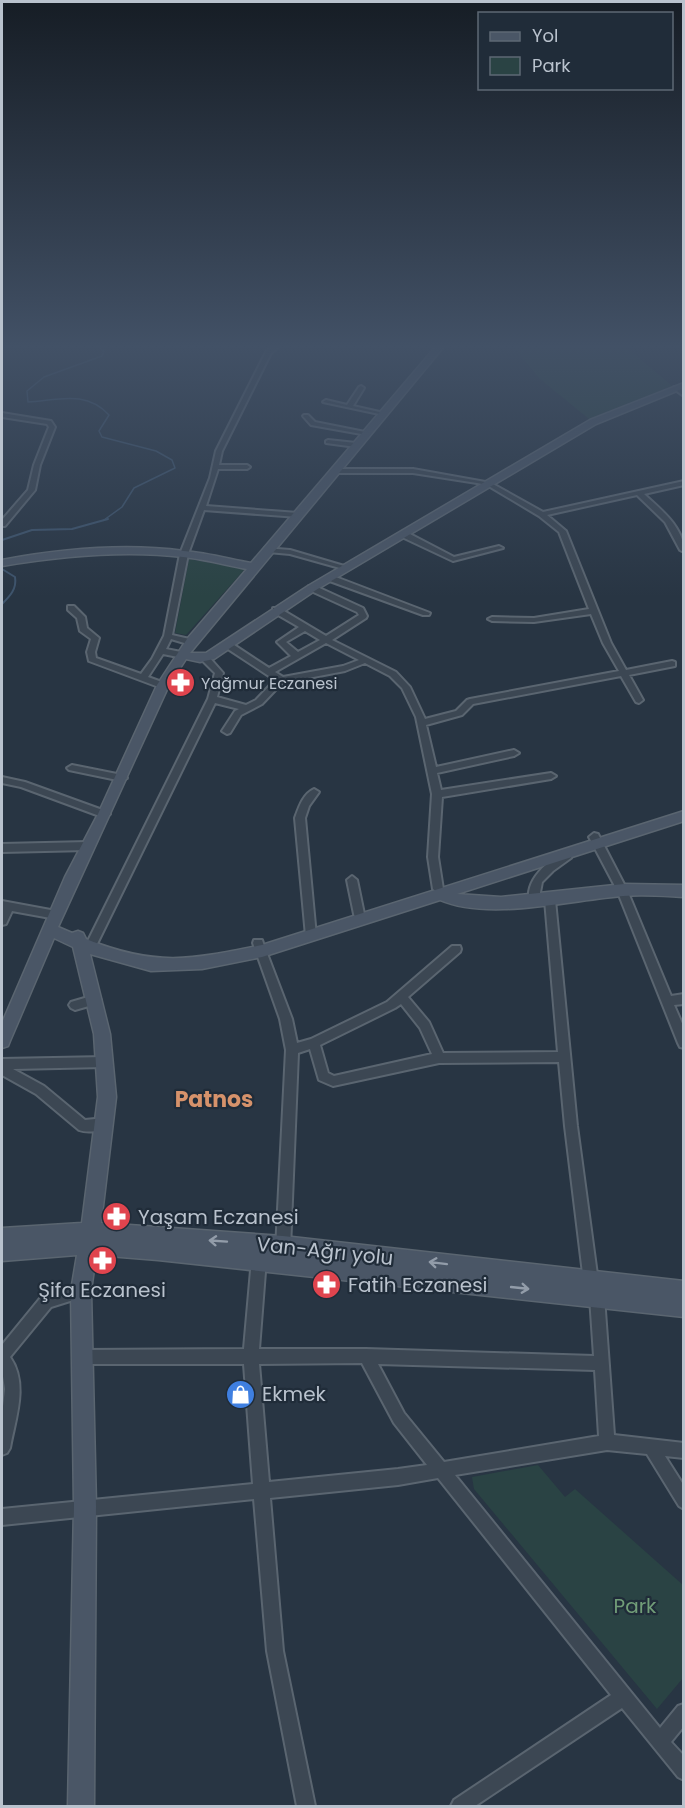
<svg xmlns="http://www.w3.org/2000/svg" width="685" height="1808" viewBox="0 0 685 1808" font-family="Poppins,sans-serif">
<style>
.green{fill:#2a4344}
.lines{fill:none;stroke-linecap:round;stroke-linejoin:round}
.stream-far1{stroke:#3e546c;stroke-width:1.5}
.stream{stroke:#3e546c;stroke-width:2}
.street-casing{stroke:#5a6570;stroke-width:4}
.secondary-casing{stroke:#5a6570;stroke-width:3}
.street{fill:#3c4753;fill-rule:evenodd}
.secondary{fill:#4a5666;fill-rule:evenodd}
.oneway{stroke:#929ca9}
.labels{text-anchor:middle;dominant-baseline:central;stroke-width:4.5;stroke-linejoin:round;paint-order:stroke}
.poi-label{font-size:16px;fill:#b9c2cd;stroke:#202c39;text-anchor:start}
.near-poi-label{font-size:20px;fill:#b9c2cd;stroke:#202c39;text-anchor:start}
.near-street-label{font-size:20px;fill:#b9c2cd;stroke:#202c39}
.near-park-label{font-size:20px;fill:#719d78;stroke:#202c39}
.district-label{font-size:22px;font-weight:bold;fill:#d6926b;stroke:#202c39}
</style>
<rect width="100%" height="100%" fill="#283543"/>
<g class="green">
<path d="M584,344H623L672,386L589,419L540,379L514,348Z"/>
<path d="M189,559L245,569L186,635L175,633Z"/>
<path d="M538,1465L565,1497L575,1489L683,1585V1678L657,1709L474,1489L472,1477Z"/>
</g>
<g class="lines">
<path class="stream-far1" d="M97,344L104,351L102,356L44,377L27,391L28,402C59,400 86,390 109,415L99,431L102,437L156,451L172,460L175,468L134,488L122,507L104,520"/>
<g class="stream">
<path d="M2,540L32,530L72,529L108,519"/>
<path d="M2,569L15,577C17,589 10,596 2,604"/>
</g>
<defs>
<g id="street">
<path d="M275,344H281L271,353L222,451L219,465H247L250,467L247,469H218L206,506L298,513L302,515L298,517L204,510L188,554L172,635L194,640L195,642L191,645L171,639L166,649L186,653L187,655L183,658L163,654L148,677L170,685V689H164L89,661L87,652L91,639L80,631L77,618L68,610V606H74L85,617L87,628L99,638L95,652L96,658L141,674L152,659L164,636L180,554L210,478L216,451L266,352Z"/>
<path d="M361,386L364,388L353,406L384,413V415L323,402L326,400L347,405L359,387Z"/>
<path d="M674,387H678L684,391V396L674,389Z"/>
<path d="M2,413L51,421L55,427L40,465L35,490L5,526H2V520L28,490L34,465L49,427L47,424L2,417Z"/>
<path d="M304,415H308L315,422L370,433L367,435L311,425L303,416Z"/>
<path d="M328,440L356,443L359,445L356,447L326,443V441Z"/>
<path d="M413,469L491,483L543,512L684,481V485L644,494C661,510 684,527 684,552L680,550L665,522L637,495L547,515L566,531L611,643L626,670L672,661L675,662V666L629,675L643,700L639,703L636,702L621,676L473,704L462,715L426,725L436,767L514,750L519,753L514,756L437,773L441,790L551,773L556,776L551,779L442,797L438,857L443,889L438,893L433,889L428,857L432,794L416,717L402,688L390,676L365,663L345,671L282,683L262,704L241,715L230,733L227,734L222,731L235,711L239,709L215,703L94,950H86L85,947L208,699L215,673L202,660V656H208L223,673L217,697L246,705L256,700L275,680L225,647V643H231L269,668L291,656L277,642L299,627L273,612V608H279L326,636L359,615L357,612L309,590V586H315L363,608L367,616L366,618L332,640L396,672L410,687L425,719L456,711L467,700L470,699L619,671L603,643L591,614L534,622L492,621L488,619L492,617L534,618L589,609L559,532L539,516L487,485L477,483L413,473H334L331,471L334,469ZM305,631L320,640L298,652L286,642ZM326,643L359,660L343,666L283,677L275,672Z"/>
<path d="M402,533H408L454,557L499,546L503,548L453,561L402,537Z"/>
<path d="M265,548L290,550L351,568L347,570L290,554L268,552H265Z"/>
<path d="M327,576H333L430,613L429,615H423L327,580Z"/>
<path d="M72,765L122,775L127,778L122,781L69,770L67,768Z"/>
<path d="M2,777L25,782L108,812L110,814L105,818L21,787L2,783Z"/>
<path d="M314,789L319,792L309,806L305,818L316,936L315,939H307L306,936L295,818C299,807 303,794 314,789Z"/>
<path d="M594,833L598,834L627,890L671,996L684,994V1004L674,1005L684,1028V1048L680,1047L678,1043L617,890L589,837Z"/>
<path d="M88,842L93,846L88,850L2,852V844Z"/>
<path d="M567,851L571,852L572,855L571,858L553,871L542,882L538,903H530C523,881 549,859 567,851Z"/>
<path d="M352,876L357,880L364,914L363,917H355L354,914L347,880Z"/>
<path d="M550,896L554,897L555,900L577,1126L598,1282L604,1297L614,1435L684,1443V1458L665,1456L684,1486V1509L679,1506L647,1454L607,1450L455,1475L660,1728L678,1706L684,1704V1726L671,1742L684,1756V1780L678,1777L622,1708L475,1806H451L454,1800L611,1695L438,1478L398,1485L270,1498L283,1651L315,1806H297L267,1651L254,1499L2,1525V1509L253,1484L244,1364H82L77,1362L75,1357L77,1352L82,1350L244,1349L252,1259L254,1254L259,1252L264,1254L266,1259L259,1349H366L594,1356L590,1297L584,1282L565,1126L559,1062L439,1063L333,1086L319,1080L310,1049L298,1053L290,1249L288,1254L283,1256L278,1254L276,1249L286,1050L280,1019L253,943L254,940H262L263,943L292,1019L297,1043L311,1039L387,1002L452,946H460L461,949L460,952L408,997L429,1022L443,1053L558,1052L545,900L546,897ZM401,1004L420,1028L432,1054L334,1076L328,1073L320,1045L395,1008ZM362,1363L394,1423L427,1465L398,1469L269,1482L259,1364ZM378,1364L595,1370L599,1436L444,1462L404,1413Z"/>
<path d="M2,901L56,911L60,912L61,915L60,918L56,919L12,911L6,924L2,925Z"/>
<path d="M95,995L99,997L101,1000L99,1003L75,1010L71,1008L69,1005L71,1002Z"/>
<path d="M105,1057L109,1058L111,1062L109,1066L105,1067L13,1069L44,1086L85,1120L105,1118L109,1120L111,1124L109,1128C101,1131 87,1133 79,1130L36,1094L2,1075V1059Z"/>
<path d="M81,1284L86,1286L88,1291L86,1296L51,1307L10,1357C29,1384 15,1419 10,1448L7,1453L2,1455V1415L5,1389L2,1370V1345L42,1296Z"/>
</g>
<path id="secondary" d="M438,344H446L190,653H206L308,586L590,420L684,383V388L596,424L316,590L214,659L200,662L186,659L169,685L58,927L72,933L78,931L83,933L86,939C156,967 190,960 262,945L684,811V821L457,894L501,897L624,884L684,885V897C664,896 643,894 623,896C571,900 488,921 440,900L262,957L202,969L151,971L90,954L110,1034L116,1097L101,1223L283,1236L684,1281V1317L158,1260L96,1255L91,1291L96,1506L94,1806H68L74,1506L71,1291L77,1255L2,1261V1228L82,1223L98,1097L94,1034L73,947L54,938L10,1041L8,1046L2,1048V1023L65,877L98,814L157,685L187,639L247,569C225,565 204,559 183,557C123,550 61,556 2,566V560C61,549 124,543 184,551C207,553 229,559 251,563Z"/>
</defs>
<use href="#street" class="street-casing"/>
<use href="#secondary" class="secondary-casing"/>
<use href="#street" class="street"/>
<use href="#secondary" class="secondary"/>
</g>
<defs><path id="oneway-shaft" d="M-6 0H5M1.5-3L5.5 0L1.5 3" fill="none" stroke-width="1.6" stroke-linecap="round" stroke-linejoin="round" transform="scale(1.5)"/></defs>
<g class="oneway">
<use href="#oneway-shaft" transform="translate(218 1241) rotate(-176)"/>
<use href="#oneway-shaft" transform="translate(438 1263) rotate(-173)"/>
<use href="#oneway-shaft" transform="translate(520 1288) rotate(6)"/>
</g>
<linearGradient id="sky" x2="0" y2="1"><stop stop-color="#161d25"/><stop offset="0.58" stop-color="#425166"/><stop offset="1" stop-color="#425166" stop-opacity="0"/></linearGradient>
<rect width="685" height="597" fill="url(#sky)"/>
<defs>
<symbol id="pharmacy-disc" viewBox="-11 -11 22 22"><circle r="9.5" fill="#e0444e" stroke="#202c39"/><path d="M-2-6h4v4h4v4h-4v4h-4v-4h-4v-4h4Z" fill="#fff"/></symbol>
<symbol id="shop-disc" viewBox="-11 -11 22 22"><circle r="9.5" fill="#3f7fe0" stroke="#202c39"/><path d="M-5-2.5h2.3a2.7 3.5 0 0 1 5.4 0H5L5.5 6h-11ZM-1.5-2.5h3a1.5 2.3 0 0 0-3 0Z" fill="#fff"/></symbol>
</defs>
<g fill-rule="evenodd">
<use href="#pharmacy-disc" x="164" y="666" width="33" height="33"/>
<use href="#pharmacy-disc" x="100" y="1200" width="33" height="33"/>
<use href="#pharmacy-disc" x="86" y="1244" width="33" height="33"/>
<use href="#pharmacy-disc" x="310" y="1268" width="33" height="33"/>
<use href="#shop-disc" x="224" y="1378" width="33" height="33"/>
</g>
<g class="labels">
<g class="poi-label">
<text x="201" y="683">Yağmur Eczanesi</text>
</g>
<g class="near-poi-label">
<text x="138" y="1217">Yaşam Eczanesi</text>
<text x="348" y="1285">Fatih Eczanesi</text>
<text x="102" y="1290" text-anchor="middle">Şifa Eczanesi</text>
<text x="262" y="1394">Ekmek</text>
</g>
<g class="near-street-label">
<text transform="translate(325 1251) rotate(6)">Van-Ağrı yolu</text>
</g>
<g class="near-park-label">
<text x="635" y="1606">Park</text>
</g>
<g class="district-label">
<text x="214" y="1099">Patnos</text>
</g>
</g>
<rect width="685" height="1808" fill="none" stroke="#b9c2cd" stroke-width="6"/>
<rect x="478" y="12" width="195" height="78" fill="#202c39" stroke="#5d6874" stroke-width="1.5"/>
<rect x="490" y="32" width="30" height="9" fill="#4a5666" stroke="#5d6874" stroke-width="1.5"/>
<text x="532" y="42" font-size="18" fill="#b9c2cd">Yol</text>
<rect x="490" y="57" width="30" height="18" fill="#2a4344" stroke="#5d6874" stroke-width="1.5"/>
<text x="532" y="72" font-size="18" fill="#b9c2cd">Park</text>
</svg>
